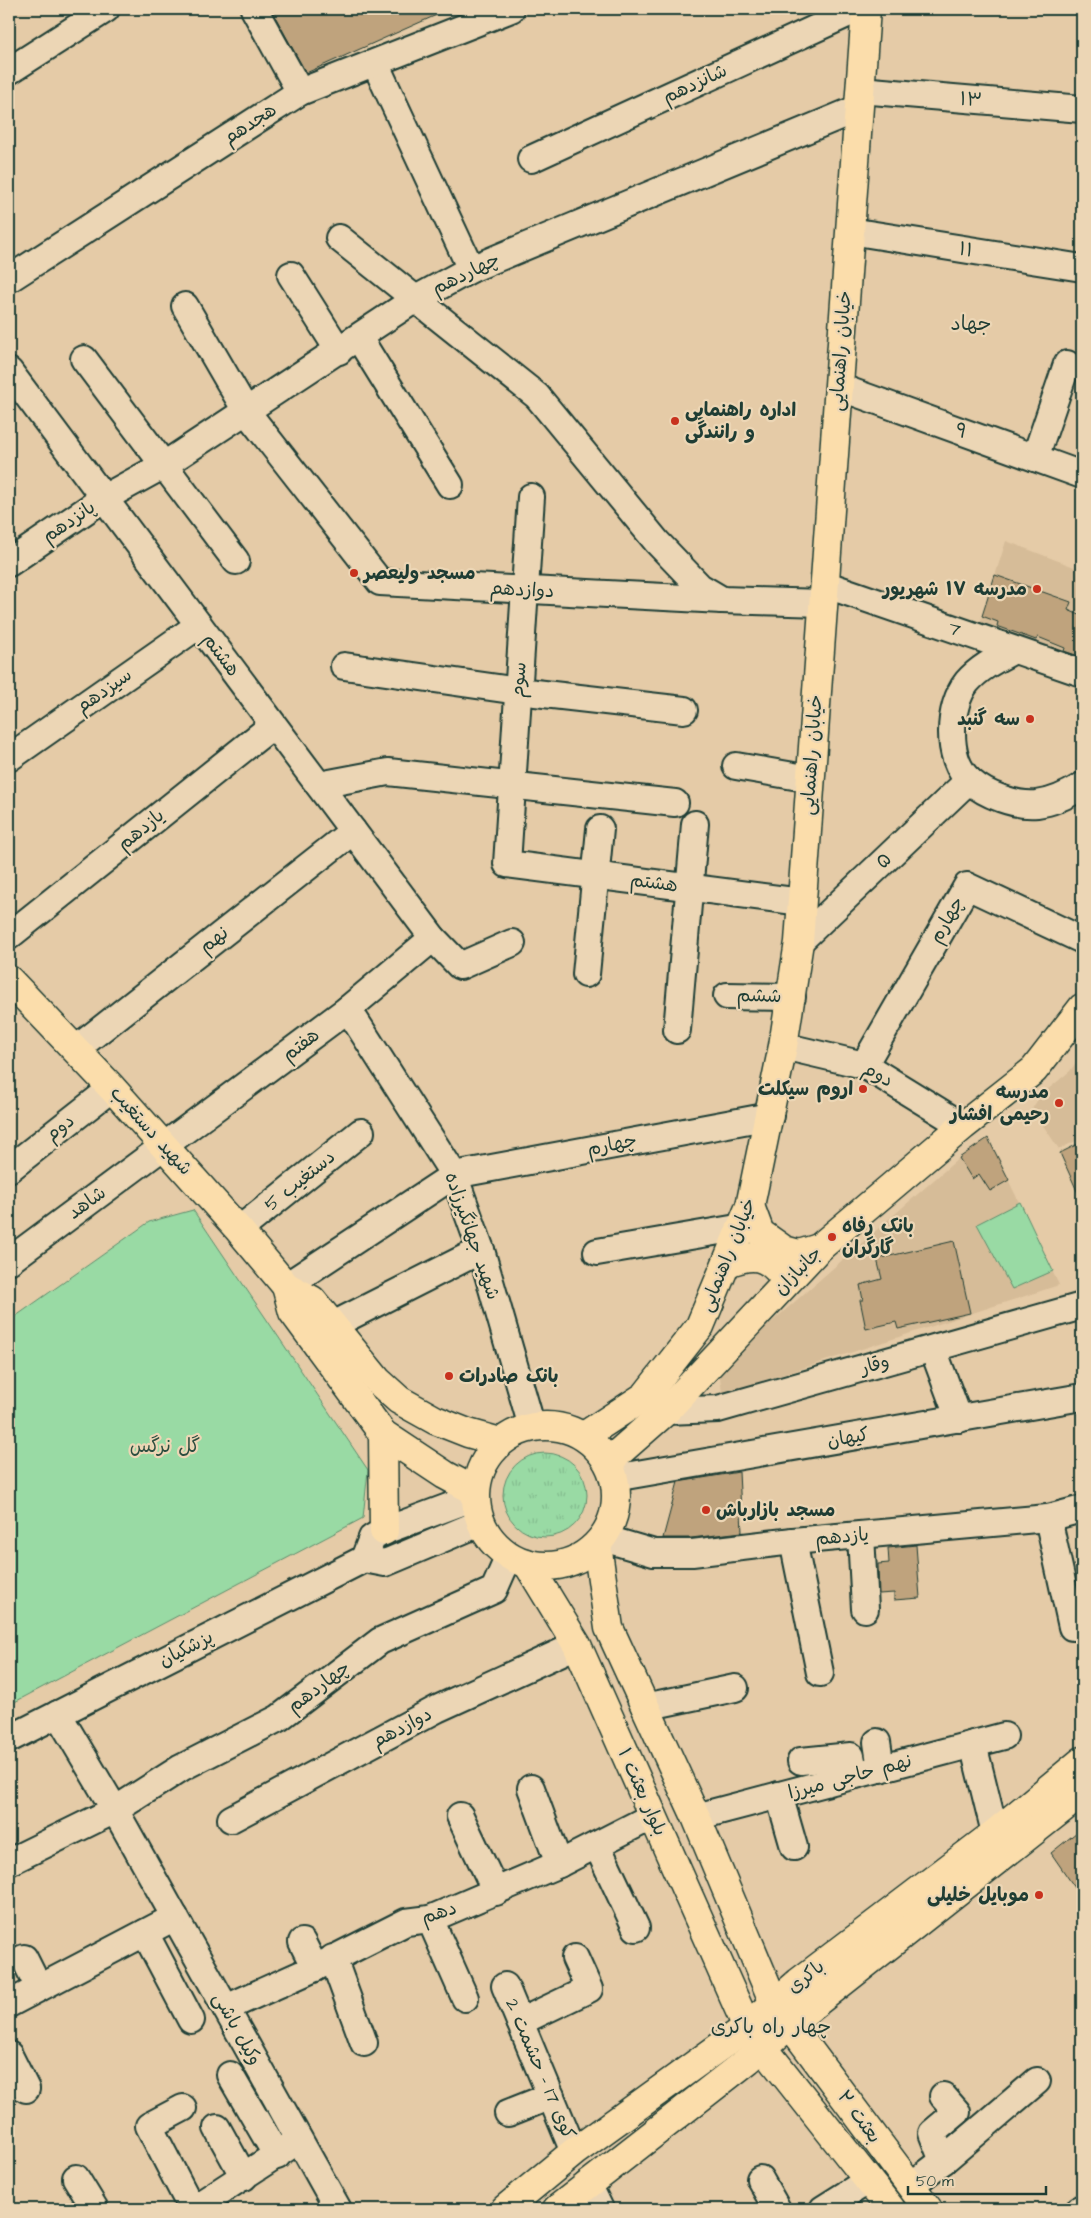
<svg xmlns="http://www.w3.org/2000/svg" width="1091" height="2218" viewBox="0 0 1091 2218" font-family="'Architects Daughter','Playpen Sans Arabic',sans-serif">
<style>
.built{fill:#d6bc98}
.grass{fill:url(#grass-tufts);stroke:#5c8c6c}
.park{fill:#99daa4;stroke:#5c8c6c}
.building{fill:#bfa37d;stroke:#1f3d34}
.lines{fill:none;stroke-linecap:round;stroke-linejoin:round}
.minor-casing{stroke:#1f3d34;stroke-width:30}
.major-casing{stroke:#1f3d34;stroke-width:31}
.minor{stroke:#ecd6b5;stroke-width:26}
.major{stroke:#fbddab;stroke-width:28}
.poi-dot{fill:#c8321e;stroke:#ecd6b5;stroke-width:2}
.labels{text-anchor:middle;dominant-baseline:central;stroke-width:4.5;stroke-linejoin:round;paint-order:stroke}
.street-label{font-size:19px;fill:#1f3d34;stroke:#ecd6b5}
.poi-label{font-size:19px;font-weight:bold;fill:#1f3d34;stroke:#ecd6b5;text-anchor:start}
.park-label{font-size:19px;fill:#2b4d3f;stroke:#ecd6b5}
.neighbourhood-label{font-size:20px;fill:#1f3d34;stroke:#ecd6b5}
</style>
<defs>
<pattern id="grass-tufts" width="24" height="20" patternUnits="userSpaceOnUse" patternTransform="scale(1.25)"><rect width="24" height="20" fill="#99daa4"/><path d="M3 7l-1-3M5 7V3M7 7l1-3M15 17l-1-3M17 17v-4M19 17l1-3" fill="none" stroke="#83bc8e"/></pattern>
</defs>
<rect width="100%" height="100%" fill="#e5cba7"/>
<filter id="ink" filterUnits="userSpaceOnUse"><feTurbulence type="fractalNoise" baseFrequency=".02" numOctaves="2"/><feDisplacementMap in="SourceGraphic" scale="10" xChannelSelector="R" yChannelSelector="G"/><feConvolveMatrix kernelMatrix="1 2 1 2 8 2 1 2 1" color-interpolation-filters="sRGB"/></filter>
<g filter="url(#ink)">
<g class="built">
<path d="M1006,541L1082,570V602L1062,654L980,623Z"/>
<path d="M1082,1054V1138L1059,1149L1032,1109L1040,1096L1070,1071Z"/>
<path d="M988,1138L1059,1285L785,1374L722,1393L719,1368L959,1158Z"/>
</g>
<circle class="grass" cx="545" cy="1495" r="42"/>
<g class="park">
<path d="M1020,1202L1053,1271L1012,1289L977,1224Z"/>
<path d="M193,1210L368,1470L363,1518L9,1705V1321L149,1222Z"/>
</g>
<g class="building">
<path d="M271,9H450L306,73Z"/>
<path d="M995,575L1071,602L1068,610L1082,616V657L1064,651L1065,648L1038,637L1036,640L997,626L998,622L982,616Z"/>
<path d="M988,1138L1009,1180L990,1191L979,1174L972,1179L959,1158Z"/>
<path d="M1082,1142V1202L1060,1153Z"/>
<path d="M954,1241L970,1313L898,1329L896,1322L866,1329L860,1300H863L860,1285L882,1279L877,1259Z"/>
<path d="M739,1472L742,1532L691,1538H663L678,1482Z"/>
<path d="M916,1545L920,1598L894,1600V1593L879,1594L878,1564L889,1563L888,1548Z"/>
<path d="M1082,1828V1898L1051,1853Z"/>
</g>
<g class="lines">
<defs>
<g id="minor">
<path d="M254,9L300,92"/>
<path d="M375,63L471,269"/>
<path d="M9,71L106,9"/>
<path d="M860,90L1082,109"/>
<path d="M531,159L858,9"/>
<path d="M850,231L1082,268"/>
<path d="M339,238L537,396L657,542L700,587L722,600"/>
<path d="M291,275L339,351"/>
<path d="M9,279L300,92L511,9"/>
<path d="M185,306L246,411L380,582L722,600L823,603"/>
<path d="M359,338L450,485"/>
<path d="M84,359L236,561"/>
<path d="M9,371L433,938L460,966L512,943"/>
<path d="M839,387L1082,475"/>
<path d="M1035,458L1067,364"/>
<path d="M531,497L507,864L802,902"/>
<path d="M9,563L104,498L164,465L414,300L471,269L859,108"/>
<path id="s1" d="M824,584L1082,673"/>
<path d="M1014,650C997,659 980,667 967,682C948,706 945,759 970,781C986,795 1015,806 1037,804C1054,802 1068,795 1082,786"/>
<path d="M344,666L518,691L684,710"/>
<path d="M9,758L199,625"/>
<path d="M736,766L811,779"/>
<path d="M319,785L388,772L675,803"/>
<path d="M9,936L273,725"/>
<path d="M799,942L969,780"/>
<path d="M586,974L600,829"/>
<path d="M727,996L792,997"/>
<path d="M348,1009L454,1175L481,1250L532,1427"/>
<path d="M677,1030L695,824"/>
<path d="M783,1046L864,1065L963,1126"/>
<path d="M76,1049L353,831"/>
<path d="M864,1065L967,886L1082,940"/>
<path d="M9,1169L112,1088"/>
<path d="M239,1230L361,1132"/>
<path d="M597,1252L743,1227"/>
<path d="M9,1261L348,1009L433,938"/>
<path d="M286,1286L454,1175L770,1116"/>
<path d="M333,1325L481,1250"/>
<path d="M933,1349L959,1419"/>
<path d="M666,1411L718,1409L1082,1306"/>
<path d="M614,1478L1082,1397"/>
<path d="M1048,1518L1072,1627H1082"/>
<path d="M861,1535L865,1609"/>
<path d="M603,1538L654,1553H692L793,1541L1048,1518L1082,1509"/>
<path d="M793,1541L820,1673"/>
<path d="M364,1559L372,1538L384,1531L475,1497"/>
<path d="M645,1707L735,1688"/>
<path d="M58,1714L115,1810L338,2209"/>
<path d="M9,1739L364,1559L385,1563L480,1523"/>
<path d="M877,1742L881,1769"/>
<path d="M973,1744L995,1833"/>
<path d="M801,1761L851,1756L855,1775"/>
<path d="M531,1788L559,1864"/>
<path d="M779,1795L794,1847"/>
<path d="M460,1816L496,1892"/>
<path d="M696,1817L1004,1736"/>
<path d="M231,1819L437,1709L577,1645"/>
<path d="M597,1845L636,1928"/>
<path d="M9,1862L115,1810L181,1768L279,1718L380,1641L494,1590L509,1556"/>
<path d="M430,1919L465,1998"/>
<path d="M145,1933L191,2020"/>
<path d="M302,1942L315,1968"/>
<path d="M24,1958L39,1988"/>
<path d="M333,1958L364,2043"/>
<path d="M505,1986L574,2152"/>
<path d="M9,2004L175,1917"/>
<path d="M226,2008L315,1968L406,1922L430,1919L559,1864L653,1816"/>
<path d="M520,2022L589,1989L575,1958"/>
<path d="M9,2055L26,2089"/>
<path d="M230,2075L277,2156"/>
<path d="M183,2108L149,2126L192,2209"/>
<path d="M508,2113L551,2096"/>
<path d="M217,2128L244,2177"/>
<path d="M943,2161L932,2133L957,2112L943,2096"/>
<path d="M76,2178L95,2209"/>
<path d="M760,2179L777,2209"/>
<path d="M588,2184L600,2209"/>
<path d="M910,2186L943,2161L1037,2081"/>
<path d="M193,2209L299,2140"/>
<path d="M823,2209L869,2180"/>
<path d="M1080,2209L1082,2208"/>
</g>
<g id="major">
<path d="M9,980L112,1088L239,1230L286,1286L312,1300L378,1381L399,1400L435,1420L468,1433L500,1442"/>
<path d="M750,1206L760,1233L784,1250L799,1254L819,1248"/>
<path d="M727,1263C753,1253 766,1254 783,1276V1285"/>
<path d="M286,1286L293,1312L383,1434L445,1475L475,1491"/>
<circle cx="546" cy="1496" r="70"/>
<path d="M383,1434L384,1531"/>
<path d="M584,1436L645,1396L700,1326L750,1206L783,1046L799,942L866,9"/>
<path d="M608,1462L666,1411L819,1248L963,1126L1034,1070L1082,1008"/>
<path d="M597,1545L609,1628L696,1817L774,2003L928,2209"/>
<path d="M527,1563L577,1645L747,2027L891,2209"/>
<path d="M505,2209L574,2152L747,2027L799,1982L995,1833L1082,1761"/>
<path d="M557,2209L748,2060L812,2006L1082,1793"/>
</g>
</defs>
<use href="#minor" class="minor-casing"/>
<use href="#major" class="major-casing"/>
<use href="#minor" class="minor"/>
<use href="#major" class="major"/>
</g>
</g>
<g class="poi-dot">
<circle cx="675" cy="421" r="5"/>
<circle cx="354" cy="573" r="5"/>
<circle cx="1037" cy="589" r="5"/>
<circle cx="1030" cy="719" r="5"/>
<circle cx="863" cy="1089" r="5"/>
<circle cx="1059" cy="1103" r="5"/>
<circle cx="832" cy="1237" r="5"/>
<circle cx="449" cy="1376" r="5"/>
<circle cx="706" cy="1510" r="5"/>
<circle cx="1039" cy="1895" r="5"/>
</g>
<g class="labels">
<g class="street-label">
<text transform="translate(695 84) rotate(-25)">شانزدهم</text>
<text transform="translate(971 100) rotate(5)">۱۳</text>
<text transform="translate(250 124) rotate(-33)">هجدهم</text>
<text transform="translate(966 250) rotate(9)">۱۱</text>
<text transform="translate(466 274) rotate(-26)">چهاردهم</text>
<text transform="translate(841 351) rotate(-86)">خیابان راهنمایی</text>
<text transform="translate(961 431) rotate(20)">۹</text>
<text transform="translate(69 522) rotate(-34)">پانزدهم</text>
<text transform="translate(522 590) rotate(3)">دوازدهم</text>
<text stroke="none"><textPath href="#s1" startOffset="138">7</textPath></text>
<text transform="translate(221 655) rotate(53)">هشتم</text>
<text transform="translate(519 680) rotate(-86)">سوم</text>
<text transform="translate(104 691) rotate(-35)">سیزدهم</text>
<text transform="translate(812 755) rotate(-86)">خیابان راهنمایی</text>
<text transform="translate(141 830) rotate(-39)">یازدهم</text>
<text transform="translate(884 861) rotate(-44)">۵</text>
<text transform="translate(654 883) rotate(7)">هشتم</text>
<text transform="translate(947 920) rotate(-60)">چهارم</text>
<text transform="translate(214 940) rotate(-38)">نهم</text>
<text transform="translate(759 996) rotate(1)">ششم</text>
<text transform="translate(301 1045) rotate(-37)">هفتم</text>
<text transform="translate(878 1075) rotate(29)">دوم</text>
<text transform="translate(60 1128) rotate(-38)">دوم</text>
<text transform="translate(151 1131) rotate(48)">شهید دستغیب</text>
<text transform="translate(612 1145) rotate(-11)">چهارم</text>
<text transform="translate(300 1181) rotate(-39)">دستغیب 5</text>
<text transform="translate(87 1203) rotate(-36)">شاهد</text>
<text transform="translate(472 1236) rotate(71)">شهید جهانگیرزاده</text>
<text transform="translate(728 1255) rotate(-68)">خیابان راهنمایی</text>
<text transform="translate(798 1271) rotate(-46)">جانبازان</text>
<text transform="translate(875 1365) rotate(-16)">وقار</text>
<text transform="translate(848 1438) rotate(-10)">کیهان</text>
<text transform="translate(842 1537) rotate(-5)">یازدهم</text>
<text transform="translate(186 1649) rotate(-27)">پزشکیان</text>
<text transform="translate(319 1687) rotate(-37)">چهاردهم</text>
<text transform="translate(402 1728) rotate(-28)">دوازدهم</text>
<text transform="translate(850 1777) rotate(-15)">نهم حاجی میرزا</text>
<text transform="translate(642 1792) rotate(66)">بلوار بعثت ۱</text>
<text transform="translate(439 1913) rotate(-18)">دهم</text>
<text transform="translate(806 1977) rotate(-38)">باکری</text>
<text transform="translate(237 2029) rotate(61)">وکیل باشی</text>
<text transform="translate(540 2069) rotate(67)">کوی 17 - حشمت 2</text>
<text transform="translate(859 2117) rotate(54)">بعثت ۲</text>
</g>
<g class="poi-label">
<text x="685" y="410">اداره راهنمایی<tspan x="685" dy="22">و رانندگی</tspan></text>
<text x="364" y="573">مسجد ولیعصر</text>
<text x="1027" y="589" text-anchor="end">مدرسه ۱۷ شهریور</text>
<text x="1020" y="719" text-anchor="end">سه گنبد</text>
<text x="853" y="1089" text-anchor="end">اروم سیکلت</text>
<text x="1049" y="1092" text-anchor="end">مدرسه<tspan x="1049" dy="22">رحیمی افشار</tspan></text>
<text x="842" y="1226">بانک رفاه<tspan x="842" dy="22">گارگران</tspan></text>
<text x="459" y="1376">بانک صادرات</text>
<text x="716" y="1510">مسجد بازارباش</text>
<text x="1029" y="1895" text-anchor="end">موبایل خلیلی</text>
</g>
<g class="park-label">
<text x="165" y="1446">گل نرگس</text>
</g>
<g class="neighbourhood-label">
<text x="971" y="324">جهاد</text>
<text x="771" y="2027">چهار راه باکری</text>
</g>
</g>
<rect width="1091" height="2218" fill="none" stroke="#ecd6b5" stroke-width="30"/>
<rect x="15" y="15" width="1061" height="2188" fill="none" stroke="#1f3d34" stroke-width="2" filter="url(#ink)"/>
<path d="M908 2186v8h138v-8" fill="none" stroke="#1f3d34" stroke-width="2.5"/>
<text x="916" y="2186" font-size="15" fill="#1f3d34" stroke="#ecd6b5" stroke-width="4" paint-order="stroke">50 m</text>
</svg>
